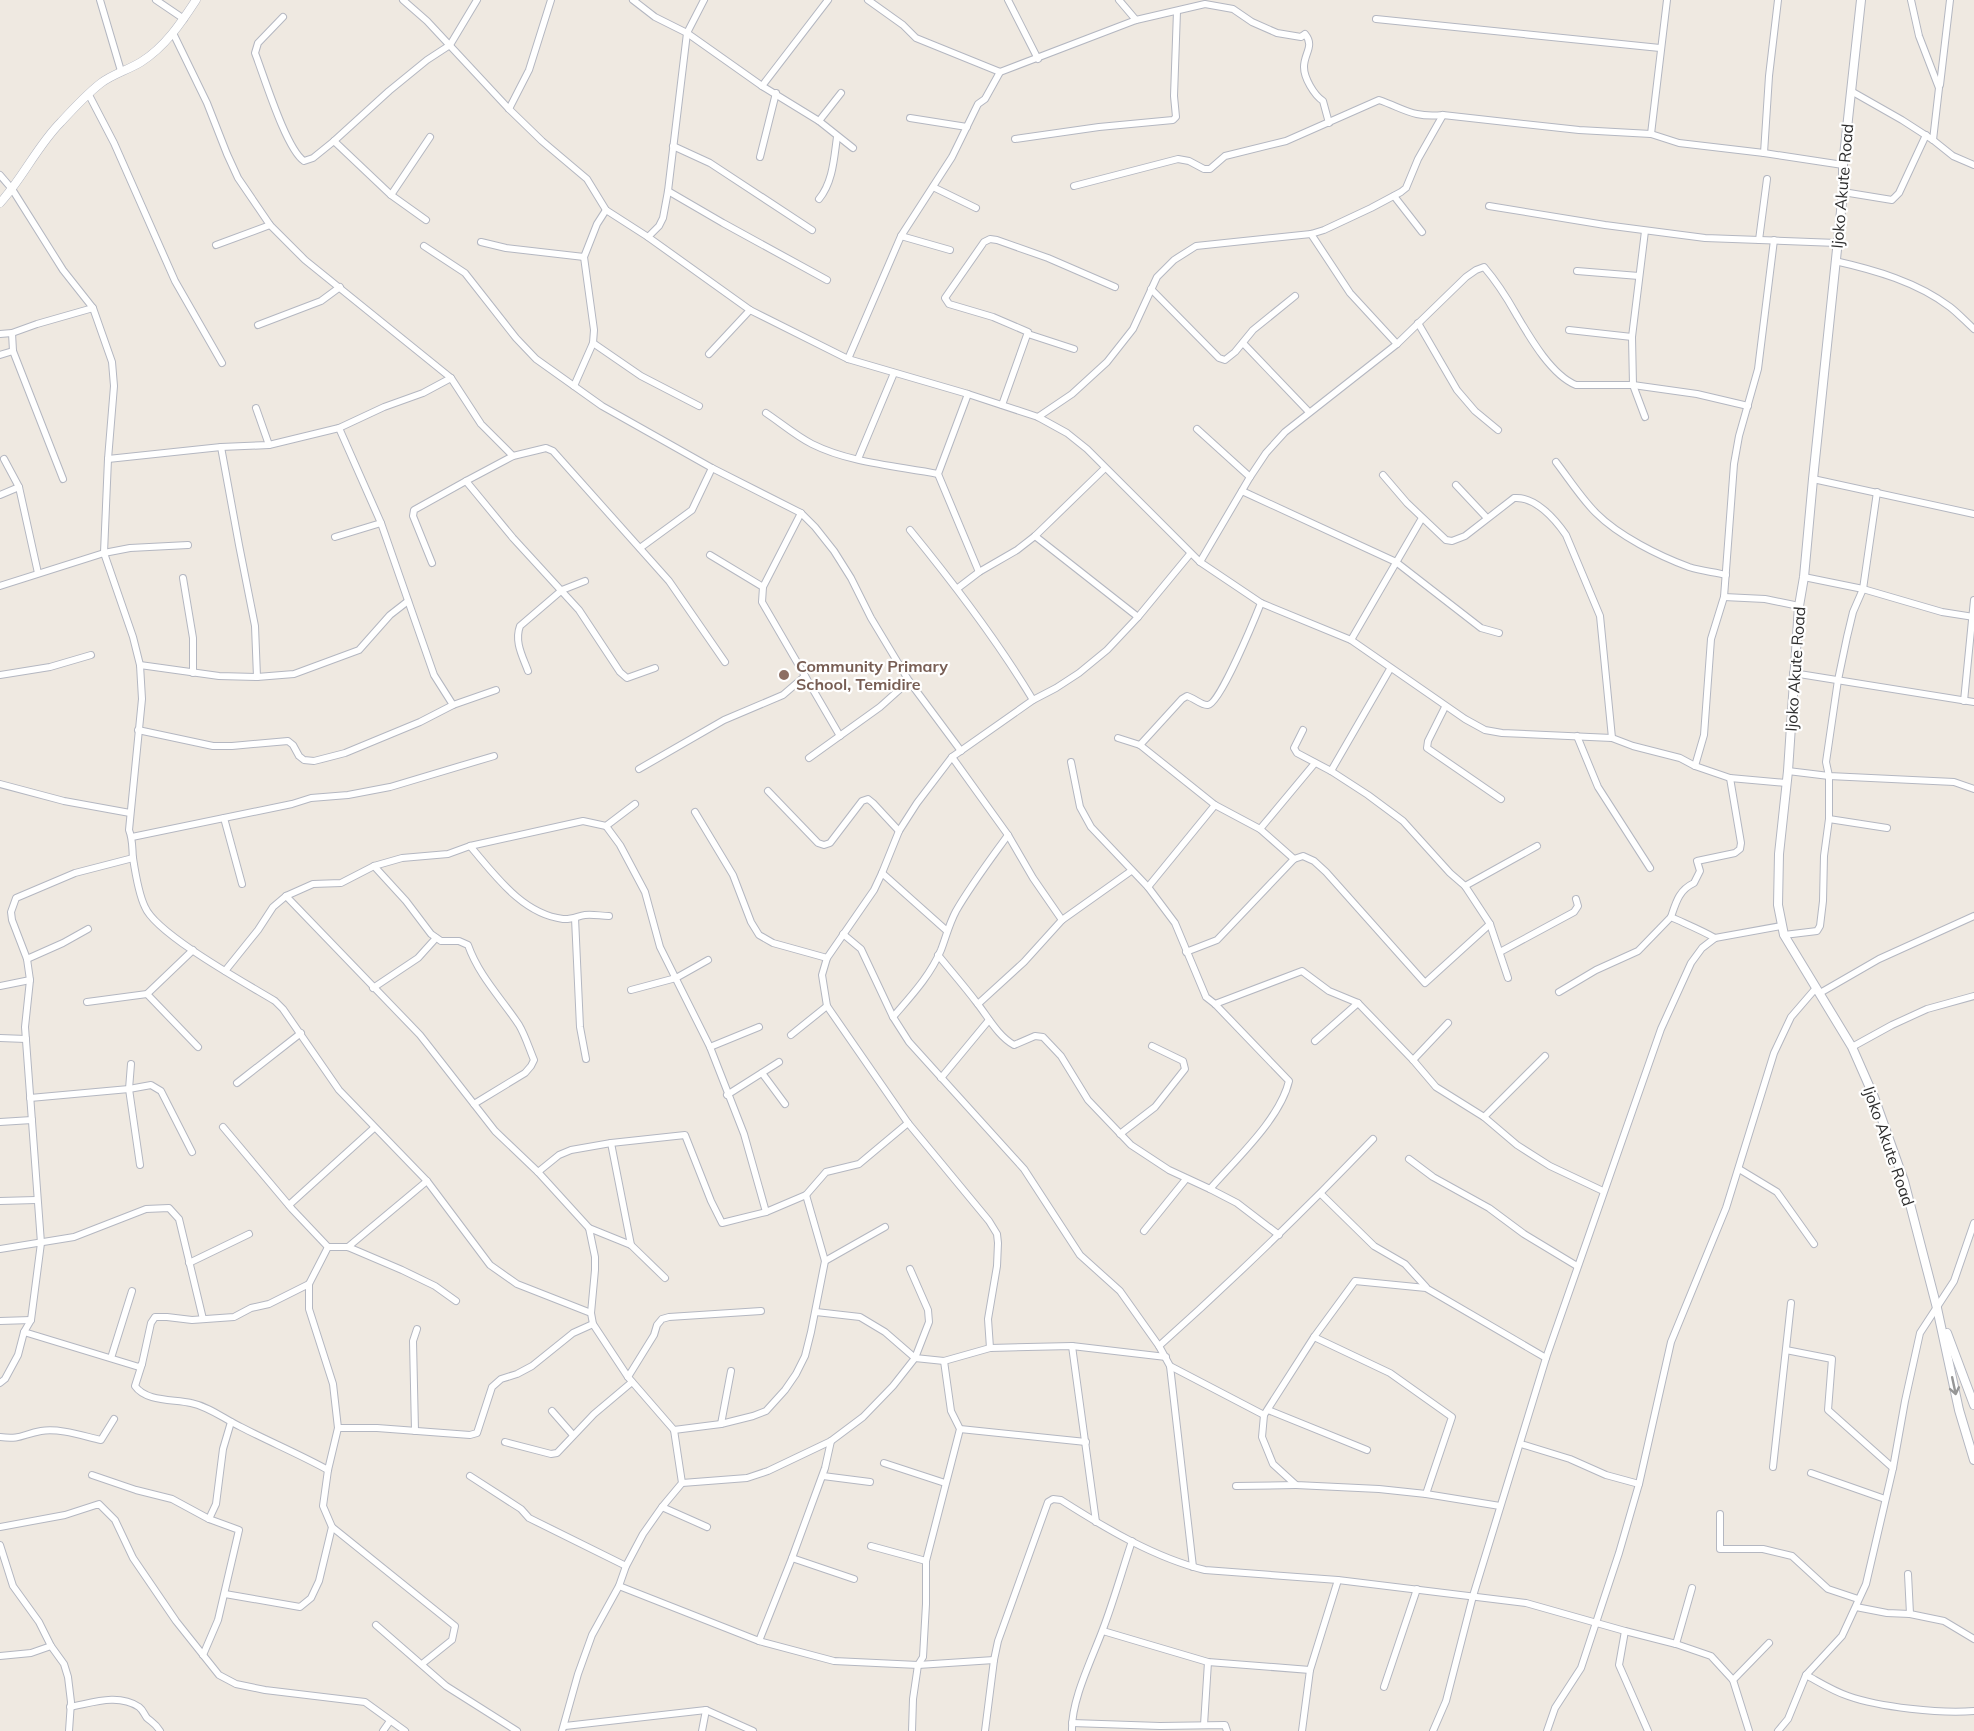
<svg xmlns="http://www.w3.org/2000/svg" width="1974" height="1731" viewBox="0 0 1974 1731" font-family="Mulish,sans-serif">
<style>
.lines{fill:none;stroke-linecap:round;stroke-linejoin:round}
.minor-casing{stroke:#b4b7c1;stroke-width:8}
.tertiary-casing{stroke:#b4b7c1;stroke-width:9}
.secondary-casing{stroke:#b4b7c1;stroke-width:10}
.minor{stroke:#fff;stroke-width:6}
.tertiary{stroke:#fff;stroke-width:8}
.secondary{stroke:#fff;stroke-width:8}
.oneway{stroke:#969696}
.education-dot{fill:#8d6e63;stroke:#fff;stroke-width:2}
.labels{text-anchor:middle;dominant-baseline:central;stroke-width:4.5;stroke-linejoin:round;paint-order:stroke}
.street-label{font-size:16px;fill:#2e2e2e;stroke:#fff}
.education-label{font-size:16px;font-weight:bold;fill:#785e54;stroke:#fff;text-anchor:start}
</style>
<rect width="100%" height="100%" fill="#efe9e1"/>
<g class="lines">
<defs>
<g id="minor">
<path d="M100,0L121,71"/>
<path d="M156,0L184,19"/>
<path d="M403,0L427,21L509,109L542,141L587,179L606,210L648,237L750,310L848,359L968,394L1038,417L1067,433L1087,449L1200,562L1261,603L1351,640L1465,719L1485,730L1502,733L1612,738L1633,746L1680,758L1695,766L1730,778L1786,783"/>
<path d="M633,0L655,17L687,33L762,86L819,121L853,148"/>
<path d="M868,0L903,25L916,38L1000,72L1136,20L1205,4L1233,9L1252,22L1277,33L1301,37L1305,34C1315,46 1304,53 1304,67C1304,78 1314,95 1323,101L1329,123"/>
<path d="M1008,0L1038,59"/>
<path d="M1119,0L1136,20"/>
<path d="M1911,0L1919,36L1939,88L1933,140"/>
<path d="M283,17L258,43L255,53C264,76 286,149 304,161L313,158L334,141L389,91L427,60L450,45L477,0"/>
<path d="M1376,19L1660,48"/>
<path d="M173,33L207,103L227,154L238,178L270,225L305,260L451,378L481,424L513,456"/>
<path d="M1940,85L1950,0"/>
<path d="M762,86L828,0"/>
<path d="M1851,91L1902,120L1933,140L1953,156L1974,165"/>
<path d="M89,95L114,143L175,281L222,363"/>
<path d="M509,109L529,70L551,0"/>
<path d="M910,118L967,127"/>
<path d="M819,121L841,93"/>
<path d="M1651,134L1667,0"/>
<path d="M1015,139L1099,127L1173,120L1176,117L1174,96L1177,11"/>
<path d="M334,141L391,195L426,220"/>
<path d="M673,146L710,163L812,230"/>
<path d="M1764,153L1769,76L1778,0"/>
<path d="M760,157L776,93"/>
<path d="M0,175L12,189L63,270L93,308L112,362L114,386L108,459L104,553L133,637L140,665L142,699L129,830C133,840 132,848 133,858C135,871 139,895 145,907C156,934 247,984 275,1001L283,1009L339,1090L427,1181L490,1265L517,1284L591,1313L593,1324L628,1377L674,1430L682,1483L662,1507L643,1534L626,1566L619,1586L592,1635L578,1674L562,1731"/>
<path d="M1074,186L1178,159L1189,161L1204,169H1210L1225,156L1286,141L1379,100C1405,109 1413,118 1443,115L1579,130L1651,134L1679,143L1764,153L1843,165"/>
<path d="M933,187L976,208"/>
<path d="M668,191L723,223L827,280"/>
<path d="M1843,192L1892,200L1899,193L1926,135"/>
<path d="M391,195L430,137"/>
<path d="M1394,196L1422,232"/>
<path d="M819,199C833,182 834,158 837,137"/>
<path d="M1489,206L1605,225L1705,238L1837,243"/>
<path d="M1311,234L1350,293L1397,344"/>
<path d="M901,236L950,250"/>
<path d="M648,237L659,226L663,218L668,191L687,33L704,0"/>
<path d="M1759,240L1767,179"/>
<path d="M481,242L506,248L584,257"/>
<path d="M216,245L270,225"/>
<path d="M424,246L465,273L516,338L536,359L602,406L712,468L801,513L815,527L834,551L851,578L871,618L909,681L961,751"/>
<path d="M1835,261C1875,270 1917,282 1950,307C1959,314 1966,322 1974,329"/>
<path d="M1577,271L1639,276"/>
<path d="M1151,289L1219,358L1225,360L1235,352L1253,330L1295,296"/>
<path d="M1418,323L1457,390L1475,411L1498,430"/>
<path d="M258,325L321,301L340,287"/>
<path d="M1569,330L1632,337"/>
<path d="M12,333L13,351L63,479"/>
<path d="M0,334L12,333L37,324L93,308"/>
<path d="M1028,334L1074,349"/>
<path d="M593,343L641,376L699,406"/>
<path d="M1243,343L1309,412"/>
<path d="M709,354L750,310"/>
<path d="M0,355L13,351"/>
<path d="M848,359L901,236L952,157L978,104L985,99L1000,72"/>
<path d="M574,386L593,343L594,330L584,257L597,224L606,210"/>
<path d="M968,394L938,474L979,572"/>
<path d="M1002,405L1028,332L993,317L949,304L945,298L984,242L990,239L997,240L1048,258L1115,287"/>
<path d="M256,408L269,445"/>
<path d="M766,413C781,423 796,436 812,444C850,463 897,466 938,474"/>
<path d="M1038,417L1072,394L1107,362L1133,329L1157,277L1174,260L1196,246L1311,234L1324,230L1371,208L1401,192L1406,188L1418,159L1443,115"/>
<path d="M1645,417L1633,385L1632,337L1645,231"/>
<path d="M339,428L381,523L434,675L453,705"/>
<path d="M1197,429L1250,477"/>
<path d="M221,447L239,545L255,626L257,677"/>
<path d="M4,459L19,487L38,573"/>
<path d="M108,459L221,447L269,445L339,428L384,407L423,393L451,378"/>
<path d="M858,459L894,373"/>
<path d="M1556,462C1569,479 1581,498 1596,513C1619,536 1659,556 1689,567C1701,571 1714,572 1726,575"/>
<path d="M1383,475L1407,503L1446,540L1452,541L1465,536L1514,498C1535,496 1555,519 1566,535L1600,616L1612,738"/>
<path d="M1813,479L1974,514"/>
<path d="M466,481L513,538L579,610L620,672L627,678L655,668"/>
<path d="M1456,485L1487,518"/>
<path d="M1242,491L1396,562L1481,628L1499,633"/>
<path d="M0,495L19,487"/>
<path d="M910,530C955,585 997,640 1033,700"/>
<path d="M1035,536L1138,617"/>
<path d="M335,537L381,523"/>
<path d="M640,548L692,510L712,468"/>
<path d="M710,555L763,587L762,602L840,736"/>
<path d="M1200,562L1250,477L1266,453L1285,432L1397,344L1466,277L1476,270L1484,267C1496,281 1507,298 1516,314C1529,336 1551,375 1576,385H1633L1697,394L1748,406"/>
<path d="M432,563L413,516L414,510L466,481L513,456L546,448L553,451L669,581L725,662"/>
<path d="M1804,577L1863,589L1942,612L1974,617"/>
<path d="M183,578L193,638V673"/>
<path d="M0,586L104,553L130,548L188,545"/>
<path d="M763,587L801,513"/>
<path d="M958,588L979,572L1017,550L1035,536L1104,469"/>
<path d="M1724,597L1765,599L1799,606"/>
<path d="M1351,640L1422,518"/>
<path d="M140,665L219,676L257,677L294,674L359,650L390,615L408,601"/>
<path d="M528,671C523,657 514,642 520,626L562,590L585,581"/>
<path d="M1793,673L1974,702"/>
<path d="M0,675L50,667L91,655"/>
<path d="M1964,701L1974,600"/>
<path d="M1445,707L1428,741L1427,748L1501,799"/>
<path d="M138,730L213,746H232L288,741L293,745L299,756L304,760L314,761L345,753L420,722L453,705L496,690"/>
<path d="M1303,730L1294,748L1297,753L1331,771L1368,795L1403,821L1450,873L1465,886L1490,924L1508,978"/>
<path d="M1577,736L1598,787L1650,868"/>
<path d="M1118,738L1140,745L1215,805L1260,829L1294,859"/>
<path d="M1140,745L1182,699L1187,696C1194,698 1202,706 1208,705C1220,704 1255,618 1261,603"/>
<path d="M952,757L1008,835L1033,878L1062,920"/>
<path d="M809,758L880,707L909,681"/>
<path d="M1071,762L1080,807L1091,827L1148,887L1175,923L1206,997L1215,1004L1289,1081C1280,1119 1236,1159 1210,1189"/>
<path d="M1695,766L1704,735L1711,639L1724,597L1734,464L1739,436L1758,369L1774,240"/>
<path d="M639,769L724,720L783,695L805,676"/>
<path d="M1331,771L1390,669"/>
<path d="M1788,771L1829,776L1954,782L1974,789"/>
<path d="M0,784L64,801L130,813"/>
<path d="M768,791L818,843L824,845L830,843L862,801L868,799L873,803L899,831"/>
<path d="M695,812L733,875L751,922L759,935L773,943L827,958"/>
<path d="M224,818L242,884"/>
<path d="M1829,819L1887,828"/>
<path d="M606,826L620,845L645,892L660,947L710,1047L744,1134L766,1212"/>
<path d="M1260,829L1315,763"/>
<path d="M132,837L292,804L311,798L348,795L390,787L494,756"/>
<path d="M470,846C495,875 522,914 563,919C571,920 578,916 585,915C593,914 601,916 609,916"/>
<path d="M374,866L406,901L431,934L441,941H459L468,945C479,976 501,998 519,1025C525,1035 529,1048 534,1060L531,1066L525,1073L474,1104"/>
<path d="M882,873L947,931"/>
<path d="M1465,886L1537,846"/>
<path d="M1148,887L1215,805"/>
<path d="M286,896L420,1035L495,1131L538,1172L589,1228L595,1257V1270L591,1313"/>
<path d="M1671,917C1676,902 1679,890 1694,883L1700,871L1697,861L1735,853L1740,849L1741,843L1730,778"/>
<path d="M575,918L580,1027L586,1059"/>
<path d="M843,934L861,949L893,1017L909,1042L1024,1169L1080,1255L1120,1291L1159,1346L1170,1366L1264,1415"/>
<path d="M1784,935L1817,931L1820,926L1823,901L1824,856L1829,819V776L1826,762L1838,680L1847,637L1853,612L1863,589L1877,492"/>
<path d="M1186,952L1217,940L1294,859L1303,856L1314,861L1326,872L1425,983L1490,924"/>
<path d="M1500,952L1574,912L1578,906L1576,899"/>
<path d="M938,955C951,971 965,987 977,1003C988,1017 998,1036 1014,1045L1035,1036L1043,1037L1061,1056L1088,1100L1131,1145L1169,1170L1210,1189L1237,1203L1279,1235"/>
<path d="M27,959L63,943L88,929"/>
<path d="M225,971L258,930L273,907L286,896L313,884L341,883L374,866L402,858L448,854L470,846L583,821L606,826L635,804"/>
<path d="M0,986L30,980"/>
<path d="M373,988L418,958L436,938"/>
<path d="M631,990L676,978L708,960"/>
<path d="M1559,992L1596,970L1638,951L1671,917C1686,924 1701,930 1715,938"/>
<path d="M1820,993L1879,959L1974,916"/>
<path d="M147,994L198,1047"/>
<path d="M87,1002L147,994L193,950"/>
<path d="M978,1004L1024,962L1062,920L1131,871"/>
<path d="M1215,1004L1302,971L1329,991L1358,1003L1413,1060L1436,1087L1484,1117L1517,1145L1550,1166L1603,1191"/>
<path d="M893,1017C911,996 930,976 941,950C946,937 949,924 956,911C971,885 990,860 1008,835"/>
<path d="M791,1035L827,1006"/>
<path d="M0,1038L26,1039"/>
<path d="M1315,1041L1358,1003"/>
<path d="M710,1047L759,1027"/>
<path d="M1852,1047L1892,1025L1927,1009L1974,996"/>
<path d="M1413,1060L1448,1023"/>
<path d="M131,1064L129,1089L140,1165"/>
<path d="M762,1073L785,1104"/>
<path d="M941,1078L989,1020"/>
<path d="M237,1083L301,1033"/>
<path d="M727,1095L779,1062"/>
<path d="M30,1098L129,1089L151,1085L161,1091L192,1152"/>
<path d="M1484,1117L1545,1056"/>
<path d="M0,1122L32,1120"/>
<path d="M223,1127L292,1209L328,1247"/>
<path d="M1120,1134L1155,1107L1185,1069L1183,1061L1152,1046"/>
<path d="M611,1143L631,1245"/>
<path d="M1409,1159L1433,1177L1489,1208L1524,1234L1577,1266"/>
<path d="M1739,1169L1777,1192L1814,1244"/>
<path d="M538,1172L559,1155L571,1150L611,1143L685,1135L711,1201L722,1223L766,1212L806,1195L826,1172L859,1164L908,1123"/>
<path d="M1321,1194L1374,1246L1405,1264L1426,1287"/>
<path d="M0,1201L36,1200"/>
<path d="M289,1205L374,1128"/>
<path d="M589,1228L631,1245L665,1278"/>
<path d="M1144,1231L1186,1179"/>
<path d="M348,1247L427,1181"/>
<path d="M0,1249L74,1237L146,1209L169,1208L179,1219L203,1319"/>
<path d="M825,1261L885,1227"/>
<path d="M189,1263L249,1234"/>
<path d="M816,1312L860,1317L885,1332L915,1358L944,1361L990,1348L1072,1346L1166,1357"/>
<path d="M0,1321L31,1320"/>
<path d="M24,1332L139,1367L142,1364L151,1323L155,1317H167L192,1320L234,1317L251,1308L269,1304L309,1284"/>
<path d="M1314,1337L1390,1373L1452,1417L1426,1494"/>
<path d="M1072,1346L1096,1522"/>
<path d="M1159,1346C1233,1280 1304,1211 1373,1139"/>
<path d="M990,1348L988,1319L997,1266L998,1243L997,1234L989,1221L908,1123L827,1006L822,975L827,958L874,890L882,873L899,831L917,803L952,757L1033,700L1056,688L1079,673L1107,650L1138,617L1190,554"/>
<path d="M1786,1350L1832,1359L1828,1410L1893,1468"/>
<path d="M111,1358L132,1291"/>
<path d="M142,1364L135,1386C146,1402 174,1399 191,1403C210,1407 224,1419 241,1427C270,1442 299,1454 328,1470"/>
<path d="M1170,1366L1193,1567"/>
<path d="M628,1377L654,1335L657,1325L662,1319L669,1317L761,1311"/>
<path d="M0,1383L5,1379L18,1355L24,1332L31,1320L41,1243L25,1027L30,980L27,959L12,920L11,912L16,898L75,873L133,858"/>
<path d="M1268,1410L1367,1450"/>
<path d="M552,1411L573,1435"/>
<path d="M721,1424L731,1371"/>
<path d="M338,1428H377L470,1435L477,1433L492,1387L501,1379L517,1374L532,1366L573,1333L593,1324"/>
<path d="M960,1429L1086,1442"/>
<path d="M674,1430L721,1424L753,1416L766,1411L785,1390L796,1374L805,1356L811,1332L825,1261L806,1195"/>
<path d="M415,1431L413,1341L417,1329"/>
<path d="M0,1437C21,1440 23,1434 41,1431C60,1428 83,1436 101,1440L114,1419"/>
<path d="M505,1442L551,1454L557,1453L594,1414L632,1382"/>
<path d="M1521,1444L1570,1459L1606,1475L1639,1484"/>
<path d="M884,1463L945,1483"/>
<path d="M1773,1467L1791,1303"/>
<path d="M1811,1473L1885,1499"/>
<path d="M92,1475L136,1490L172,1499L209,1519L239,1530L218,1620L203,1655"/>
<path d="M470,1476L521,1509L529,1518L626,1566"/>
<path d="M823,1476L870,1482"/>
<path d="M682,1483L747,1478L768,1471L831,1441L863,1417L893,1386L915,1358L929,1322L928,1310L910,1269"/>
<path d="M1236,1486L1296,1485"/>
<path d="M1500,1506L1426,1494L1379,1489L1296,1485L1273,1464L1262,1437L1264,1415L1314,1337L1355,1281L1426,1288L1546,1358"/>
<path d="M662,1507L707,1527"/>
<path d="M1720,1514V1549H1763L1792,1556L1828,1589L1858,1599"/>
<path d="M209,1519L216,1504L223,1449L231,1422"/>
<path d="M0,1527L65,1515L99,1504L115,1520L133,1558L176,1621L219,1675L236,1684L265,1690L365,1702L405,1731"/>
<path d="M332,1527L455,1626L452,1640L422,1664"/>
<path d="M0,1545L13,1586L39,1622L51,1646L64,1664L68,1677L71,1702L69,1731"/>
<path d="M871,1546L926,1561"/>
<path d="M792,1558L854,1579"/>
<path d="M1908,1574L1910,1614"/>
<path d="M619,1586L759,1641L834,1661L918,1665L994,1660"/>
<path d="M225,1594L300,1607L311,1598L319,1581L332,1527L323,1506L328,1470L338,1428L333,1384L309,1309V1284L328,1247H348L402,1270L435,1286L456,1301"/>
<path d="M1856,1607L1887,1613L1910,1614L1944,1621L1974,1639"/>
<path d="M376,1625L446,1686L517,1731"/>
<path d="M1103,1631L1208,1662L1310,1670"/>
<path d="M1625,1631L1619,1665L1648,1731"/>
<path d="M759,1641L792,1558L825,1468L831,1441"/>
<path d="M1676,1644L1692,1588"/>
<path d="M0,1656L31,1653L51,1646"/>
<path d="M1806,1675C1819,1682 1833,1691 1848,1696C1879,1707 1941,1714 1974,1711"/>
<path d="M1733,1680L1769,1643"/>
<path d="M1384,1687L1417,1589"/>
<path d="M70,1707C92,1703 118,1693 139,1707C143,1710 144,1714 147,1718C153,1723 156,1724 160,1731"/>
<path d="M1072,1723L1160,1726L1225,1725L1227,1731"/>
<path d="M1204,1725L1208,1662"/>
<path d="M565,1726L706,1710L753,1731"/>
<path d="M383,1731L390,1721"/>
<path d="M702,1731L706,1710"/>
<path d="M912,1731L913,1699L918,1665L923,1657L926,1604V1561L960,1429L951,1411L944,1361"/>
<path d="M985,1731L994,1660L998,1641L1048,1502L1053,1499L1061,1500C1105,1528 1155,1558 1205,1570L1338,1580L1526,1603L1625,1631L1676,1644L1711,1656L1733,1680L1749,1731"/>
<path d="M1072,1731C1071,1700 1092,1659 1103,1629C1114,1600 1122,1571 1132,1541"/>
<path d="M1302,1731L1310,1670L1338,1580"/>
<path d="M1433,1731L1446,1701L1473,1596L1546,1358L1661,1029L1691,963L1702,948L1715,938L1781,926"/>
<path d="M1547,1731L1555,1708L1581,1668L1619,1553L1639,1484L1671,1342L1726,1208L1774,1053L1791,1017L1816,988"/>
<path d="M1778,1731L1788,1719L1806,1675L1842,1636L1866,1584L1893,1468L1905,1401L1920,1333L1954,1281L1974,1223"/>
</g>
<path id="tertiary" d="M0,203C23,178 37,146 61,122C72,110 88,93 101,83C113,74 128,70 141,62C165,47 181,23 196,0"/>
<g id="secondary">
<path d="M1861,0L1843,165V192L1813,479L1804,577L1799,606L1788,771L1779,854L1778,905L1784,935L1852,1047L1874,1097L1904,1181L1937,1308L1959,1410L1974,1460"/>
<path d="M1947,1333L1974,1405"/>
</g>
</defs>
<use href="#minor" class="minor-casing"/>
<use href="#tertiary" class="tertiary-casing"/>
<use href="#secondary" class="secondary-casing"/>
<use href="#minor" class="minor"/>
<use href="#tertiary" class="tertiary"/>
<use href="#secondary" class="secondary"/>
</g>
<defs><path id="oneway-shaft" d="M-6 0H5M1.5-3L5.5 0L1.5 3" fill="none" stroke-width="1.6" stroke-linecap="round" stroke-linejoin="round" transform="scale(1.5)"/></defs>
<use class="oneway" href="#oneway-shaft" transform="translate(1954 1386) rotate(78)"/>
<circle class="education-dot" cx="784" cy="675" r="6"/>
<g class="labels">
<g class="street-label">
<text transform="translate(1842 186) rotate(-85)">Ijoko Akute Road</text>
<text transform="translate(1795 669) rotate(-86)">Ijoko Akute Road</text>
<text transform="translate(1889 1146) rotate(71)">Ijoko Akute Road</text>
</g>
<g class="education-label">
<text x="796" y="666">Community Primary<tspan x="796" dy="18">School, Temidire</tspan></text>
</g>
</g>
</svg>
